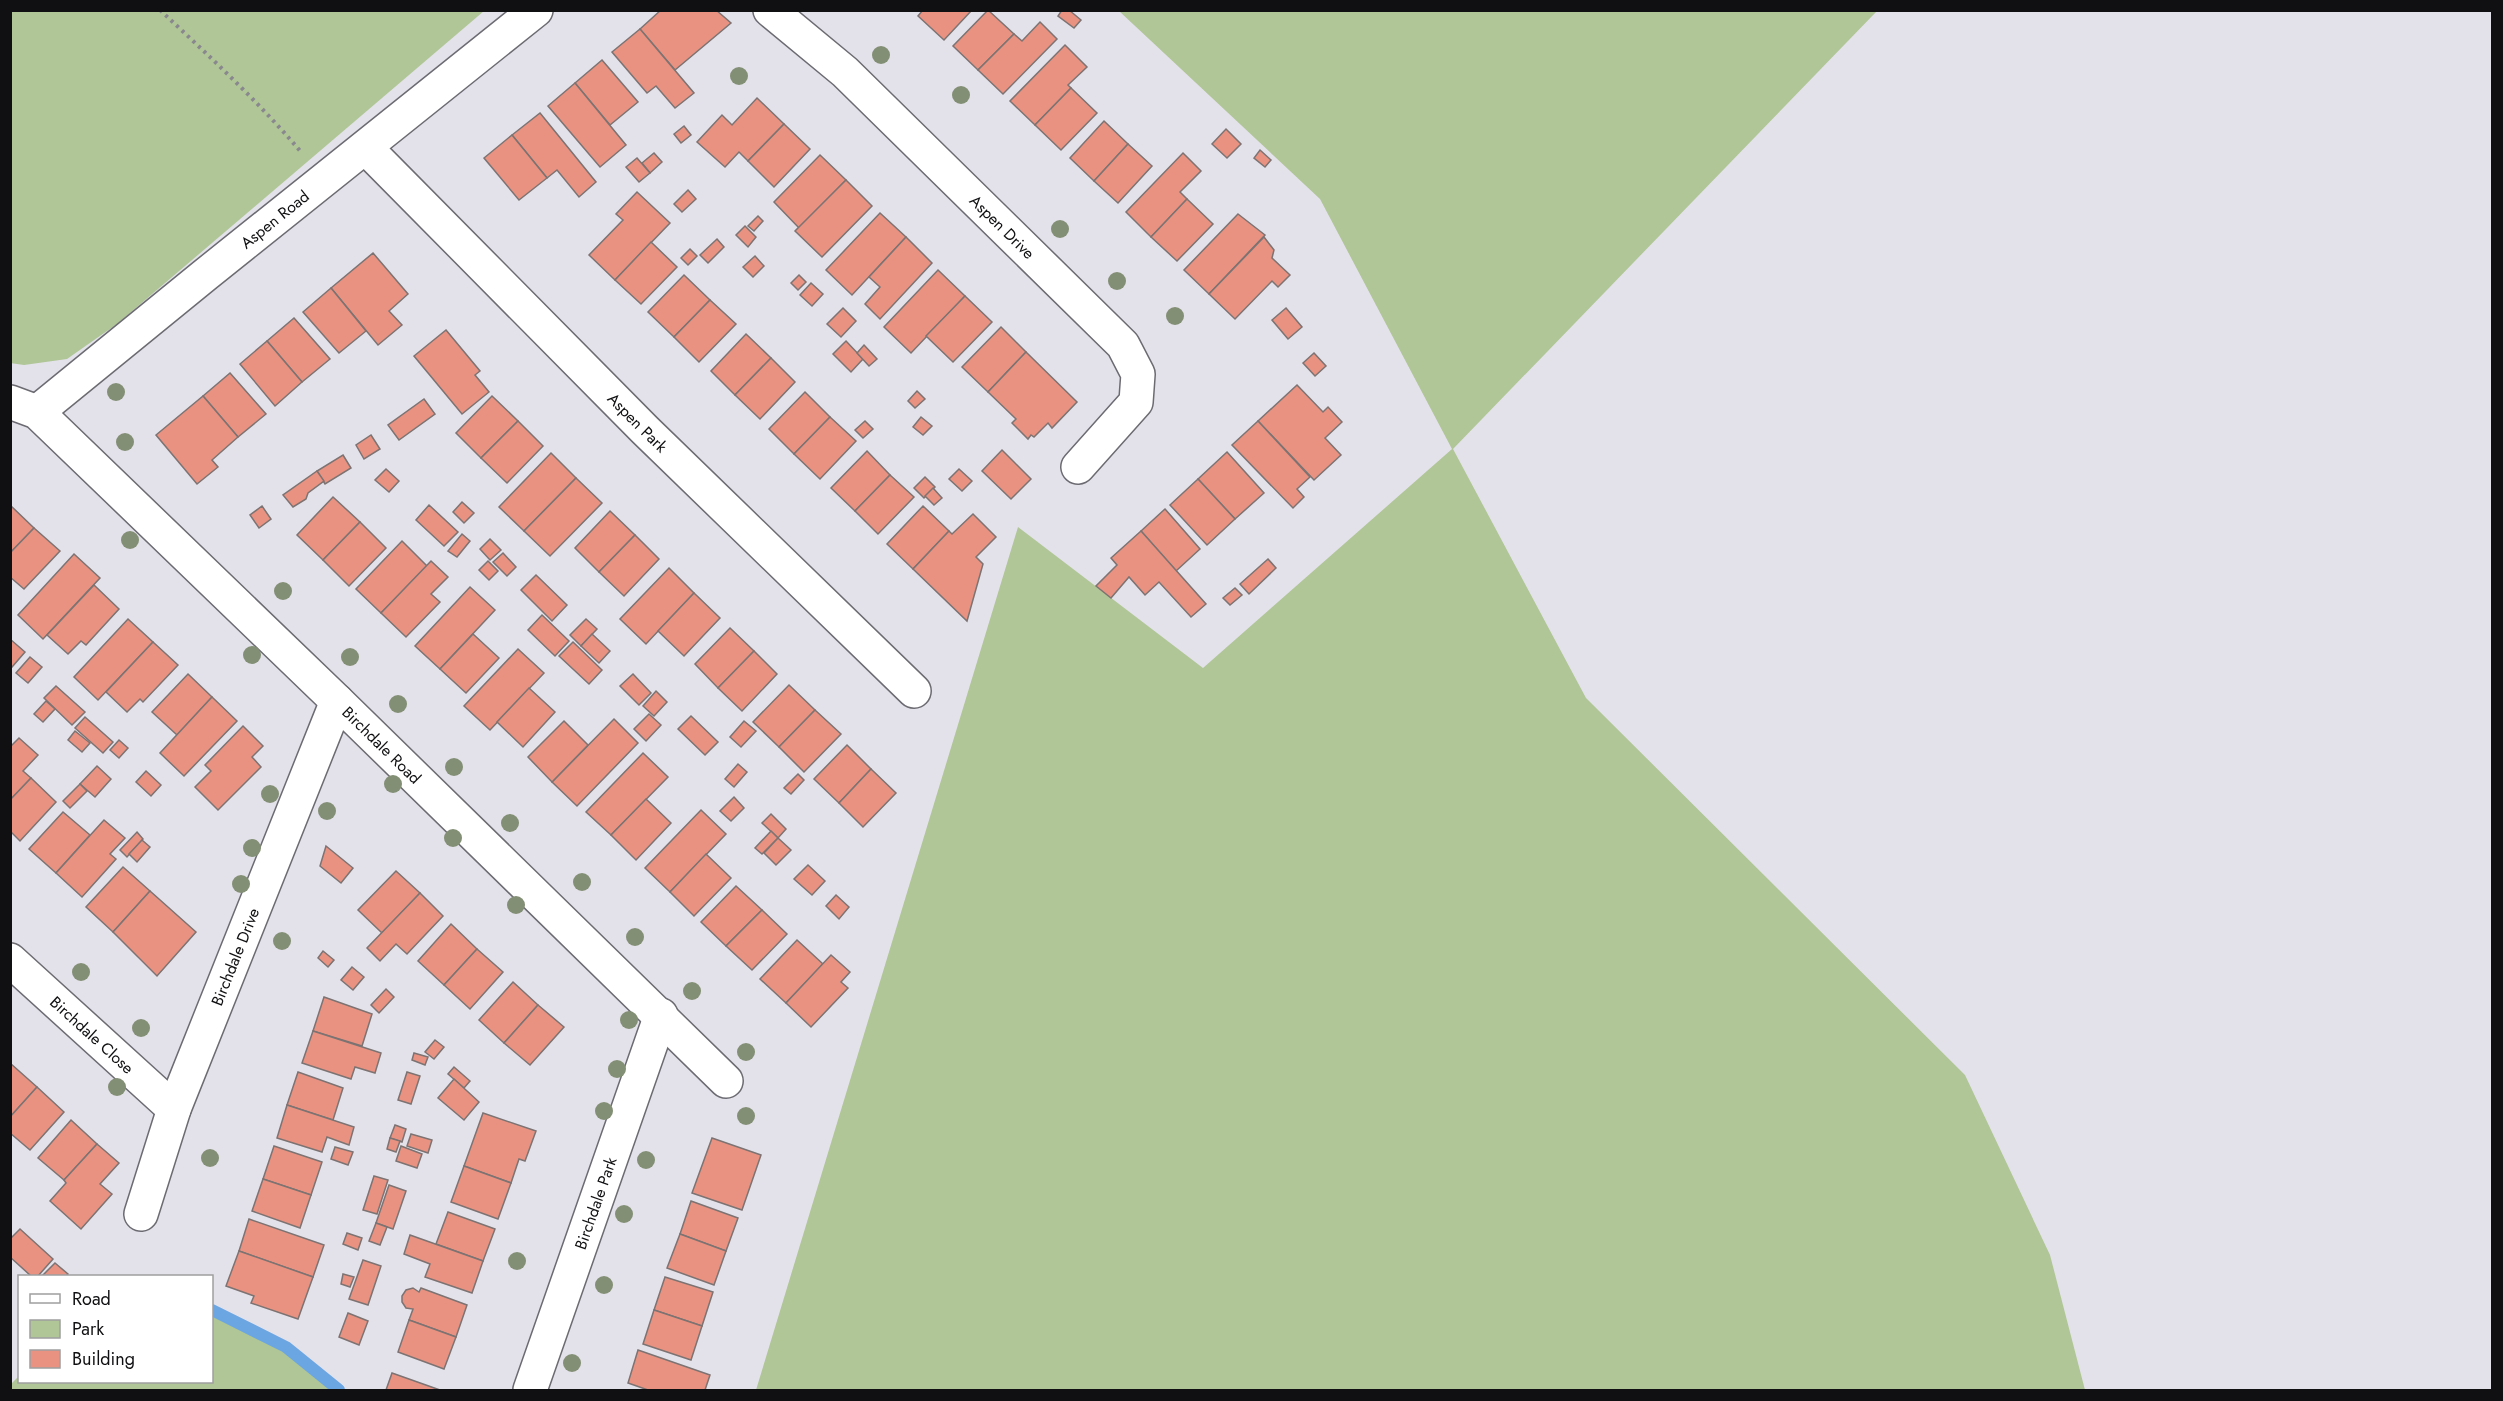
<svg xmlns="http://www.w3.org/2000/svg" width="2503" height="1401" viewBox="0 0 2503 1401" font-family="Jost,sans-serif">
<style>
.green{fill:#b0c696}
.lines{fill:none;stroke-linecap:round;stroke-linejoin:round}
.stream{stroke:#6ba6e2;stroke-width:12}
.building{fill:#e99281;stroke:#7c7372;stroke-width:1.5}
.minor-casing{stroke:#6c6b72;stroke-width:36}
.path{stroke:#88888e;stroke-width:4;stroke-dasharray:3 4.5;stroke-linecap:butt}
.minor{stroke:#fff;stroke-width:33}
.tree{fill:#838f75}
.labels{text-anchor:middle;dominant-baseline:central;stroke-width:4.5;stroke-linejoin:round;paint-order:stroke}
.street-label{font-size:16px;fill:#101012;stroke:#fff}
</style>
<rect width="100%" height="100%" fill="#e3e2eb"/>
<g class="green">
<path d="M10,11L11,10L484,11L117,324L67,359L24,365L10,363Z"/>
<path d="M1119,11H1877L1453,449L1586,698L1965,1075L2050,1255L2085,1390H756L1018,527L1203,668L1452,449L1320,199Z"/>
<path d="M212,1310L286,1347L339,1390H11V1384L19,1376L20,1382H212Z"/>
</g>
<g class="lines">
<path class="stream" d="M212,1310L286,1347L339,1390"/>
</g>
<g class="building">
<path d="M661,10H716L731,23L675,70L640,29Z"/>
<path d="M923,10H972L944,40L918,16Z"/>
<path d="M988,10L1014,34L978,70L953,46Z"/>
<path d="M1062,10H1069L1081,20L1074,28L1058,16Z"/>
<path d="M1040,22L1057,39L1003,94L978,70L1014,34L1022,41Z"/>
<path d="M640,29L694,93L675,108L656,86L647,93L612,52Z"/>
<path d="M1065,45L1087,67L1068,85L1071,88L1035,125L1010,101Z"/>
<path d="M602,60L638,102L610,125L575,83Z"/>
<path d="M575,83L626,145L600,167L548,106Z"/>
<path d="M1071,88L1097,113L1061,150L1035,125Z"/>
<path d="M757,98L784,124L748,161L739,152L725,167L697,142L722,115L732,125Z"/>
<path d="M540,113L596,182L579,197L557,170L547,178L512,135Z"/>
<path d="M1104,121L1128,144L1094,181L1070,158Z"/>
<path d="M784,124L810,149L774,187L748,161Z"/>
<path d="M684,126L691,135L681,143L674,134Z"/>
<path d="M1226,129L1241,144L1227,158L1212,144Z"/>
<path d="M512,135L547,178L519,200L484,158Z"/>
<path d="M1128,144L1152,166L1118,203L1094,181Z"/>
<path d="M1260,150L1271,160L1265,167L1254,158Z"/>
<path d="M654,153L662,162L650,173L642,163Z"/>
<path d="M1183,153L1201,171L1180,192L1187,199L1151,237L1126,212Z"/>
<path d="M820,155L846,180L799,228L774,202Z"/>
<path d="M637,158L650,173L639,182L626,167Z"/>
<path d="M846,180L872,206L822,257L795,231Z"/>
<path d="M688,190L696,199L682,212L674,204Z"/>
<path d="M637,192L670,223L615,280L589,255L623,220L616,214Z"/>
<path d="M1187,199L1213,224L1177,261L1151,237Z"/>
<path d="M880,213L906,237L852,295L826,270Z"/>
<path d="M1238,214L1265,235L1209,294L1184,270Z"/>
<path d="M758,216L763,221L754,231L748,226Z"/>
<path d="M745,226L756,237L748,247L736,235Z"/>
<path d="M906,237L932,263L880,319L865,304L880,287L869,277Z"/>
<path d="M1264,237L1274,250L1272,258L1290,275L1278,287L1272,281L1235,319L1209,294Z"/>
<path d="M717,239L724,247L708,263L700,255Z"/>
<path d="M651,242L677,267L641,304L615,280Z"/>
<path d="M690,249L697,256L688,265L681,258Z"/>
<path d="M373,253L408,294L389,311L402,325L378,345L331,288Z"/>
<path d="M755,256L764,266L753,277L743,267Z"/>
<path d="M938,270L965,296L911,353L884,327Z"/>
<path d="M684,275L710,300L674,337L648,312Z"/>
<path d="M799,275L806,282L798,290L791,283Z"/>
<path d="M811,283L823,294L812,306L800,295Z"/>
<path d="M331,288L366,331L339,353L303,312Z"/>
<path d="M965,296L992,322L953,362L926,336Z"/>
<path d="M710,300L736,324L699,362L674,337Z"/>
<path d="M843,308L856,321L841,337L827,324Z"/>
<path d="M1286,308L1302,327L1288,339L1272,320Z"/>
<path d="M294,318L330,359L302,382L267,341Z"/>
<path d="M1001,327L1026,352L988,392L962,367Z"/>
<path d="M446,330L480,371L475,375L489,392L462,414L414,356Z"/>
<path d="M746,334L771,358L735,395L711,371Z"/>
<path d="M267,341L302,382L275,406L240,364Z"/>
<path d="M846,341L863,359L851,372L833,354Z"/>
<path d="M864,345L877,359L869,366L857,353Z"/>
<path d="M1026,352L1077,402L1052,428L1048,423L1034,437L1031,435L1028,439L1012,423L1016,419L988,392Z"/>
<path d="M1314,353L1326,366L1315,376L1303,363Z"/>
<path d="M771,358L795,382L760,419L735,395Z"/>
<path d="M230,373L266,414L238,437L203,396Z"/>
<path d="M1297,385L1323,412L1328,407L1342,422L1325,438L1341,455L1314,480L1258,421Z"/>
<path d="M917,391L925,399L915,408L908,401Z"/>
<path d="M805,392L830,417L794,454L769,429Z"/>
<path d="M203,396L238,437L212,460L218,467L197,484L156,435Z"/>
<path d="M492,396L518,421L481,458L456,433Z"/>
<path d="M424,399L435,414L399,440L388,425Z"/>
<path d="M830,417L856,441L820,479L794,454Z"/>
<path d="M921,417L932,426L923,435L913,427Z"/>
<path d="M518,421L543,446L507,483L481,458Z"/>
<path d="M865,421L873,429L863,438L855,430Z"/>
<path d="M1258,421L1310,477L1297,489L1304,497L1293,508L1232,445Z"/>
<path d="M371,435L380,449L364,459L356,445Z"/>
<path d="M1002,450L1031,479L1011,499L982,471Z"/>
<path d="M867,451L890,475L855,511L831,488Z"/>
<path d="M1227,452L1264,493L1235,519L1198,479Z"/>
<path d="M551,453L576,478L524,531L499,507Z"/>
<path d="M343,455L351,468L325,484L317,471Z"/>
<path d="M386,469L399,481L389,492L375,480Z"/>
<path d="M959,469L972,481L962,491L949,479Z"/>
<path d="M317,471L324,481L308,493L306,499L293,507L283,495Z"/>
<path d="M890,475L914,497L878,534L855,511Z"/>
<path d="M925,477L935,487L924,498L914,488Z"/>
<path d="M576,478L602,503L550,556L524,531Z"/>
<path d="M1198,479L1235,519L1207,545L1170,505Z"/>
<path d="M933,488L942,498L934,505L925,496Z"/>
<path d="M333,497L360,522L323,560L297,535Z"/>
<path d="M462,502L474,513L464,523L453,512Z"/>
<path d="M10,505L34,528L10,553Z"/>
<path d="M429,505L458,532L444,546L416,520Z"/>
<path d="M262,506L271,519L259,528L250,515Z"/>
<path d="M923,506L949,531L913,569L887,544Z"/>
<path d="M1165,509L1200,549L1176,571L1141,531Z"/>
<path d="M610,511L635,535L599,572L575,548Z"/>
<path d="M973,514L996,537L976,557L983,564L967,621L913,569L949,531L952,534Z"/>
<path d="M360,522L386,548L349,586L323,560Z"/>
<path d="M34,528L60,551L24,589L10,577V553Z"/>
<path d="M1141,531L1206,604L1191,617L1159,582L1145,595L1129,577L1111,598L1096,586L1117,565L1111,558Z"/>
<path d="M462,534L470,541L457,557L448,551Z"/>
<path d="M635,535L659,559L624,596L599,572Z"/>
<path d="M490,539L501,550L490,560L480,549Z"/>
<path d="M402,541L427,566L381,613L356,589Z"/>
<path d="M503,553L516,567L507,576L493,562Z"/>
<path d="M74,554L100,578L43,639L18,615Z"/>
<path d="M1268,559L1276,568L1249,594L1240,584Z"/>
<path d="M431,561L448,577L431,594L440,602L406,637L381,613Z"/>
<path d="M488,561L498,571L489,580L479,570Z"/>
<path d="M669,568L694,593L646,644L620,619Z"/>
<path d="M536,575L567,605L552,621L521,590Z"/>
<path d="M94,585L119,609L86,645L81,641L68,654L47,635Z"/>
<path d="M470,587L495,610L440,669L415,646Z"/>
<path d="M1235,588L1242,595L1230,605L1223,598Z"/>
<path d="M694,593L720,618L684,656L658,631Z"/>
<path d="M542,615L569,641L555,656L528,630Z"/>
<path d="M128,619L153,642L98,700L74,677Z"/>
<path d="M586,619L597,629L581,646L570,635Z"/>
<path d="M730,628L754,651L718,688L695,664Z"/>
<path d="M473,634L499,658L466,693L440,669Z"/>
<path d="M592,634L610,651L599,663L581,646Z"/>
<path d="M10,639L25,652L12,667L10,666Z"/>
<path d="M153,642L178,665L143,702L140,699L127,712L106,692Z"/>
<path d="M573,642L602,670L589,684L559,656Z"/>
<path d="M518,649L544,673L490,730L464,706Z"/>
<path d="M754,651L777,674L742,711L718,688Z"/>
<path d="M30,657L42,667L28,683L16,673Z"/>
<path d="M188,674L212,697L177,735L152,712Z"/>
<path d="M633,674L651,693L639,705L620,686Z"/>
<path d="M789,685L815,710L779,747L753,722Z"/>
<path d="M56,686L85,712L72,725L44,698Z"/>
<path d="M529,688L555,712L523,747L497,722Z"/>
<path d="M656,691L667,702L654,716L643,706Z"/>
<path d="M212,697L237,721L184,776L160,753Z"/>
<path d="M46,701L55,709L43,722L34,714Z"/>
<path d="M815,710L841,734L804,772L779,747Z"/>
<path d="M649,714L661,725L646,741L634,729Z"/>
<path d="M691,716L718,742L705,755L678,729Z"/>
<path d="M85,717L113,742L103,753L75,728Z"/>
<path d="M614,719L638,743L577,806L552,782Z"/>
<path d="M564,721L588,745L552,782L528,757Z"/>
<path d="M744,721L756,731L741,747L730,737Z"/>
<path d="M243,726L263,746L252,757L261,767L218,810L195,787L211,771L205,765Z"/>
<path d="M75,731L90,743L82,752L68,740Z"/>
<path d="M19,738L38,755L23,771L31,778L10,800V747Z"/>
<path d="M119,740L128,748L119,758L110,750Z"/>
<path d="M847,745L871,769L839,803L814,779Z"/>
<path d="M643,753L668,777L611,835L586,812Z"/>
<path d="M738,764L747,772L734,787L725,779Z"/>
<path d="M97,766L111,779L95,797L80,784Z"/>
<path d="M871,769L896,793L863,827L839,803Z"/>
<path d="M146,771L161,785L151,796L136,782Z"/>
<path d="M798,774L804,780L791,794L784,788Z"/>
<path d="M31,778L56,802L20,841L10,831V800Z"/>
<path d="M80,784L87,791L70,808L63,801Z"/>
<path d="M734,797L744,808L731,821L720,811Z"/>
<path d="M646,799L671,823L636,860L611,835Z"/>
<path d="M701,810L726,834L670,892L645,868Z"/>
<path d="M63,812L90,835L56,873L29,849Z"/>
<path d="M771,814L786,829L778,838L762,823Z"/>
<path d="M104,820L125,838L110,854L116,859L82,897L56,873Z"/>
<path d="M771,831L778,838L762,854L755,848Z"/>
<path d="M137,832L143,839L127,857L120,850Z"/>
<path d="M778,838L791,850L776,865L764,853Z"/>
<path d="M142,840L150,847L137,862L129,854Z"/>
<path d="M326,846L353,868L341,883L320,866Z"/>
<path d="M706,854L731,878L694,916L670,892Z"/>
<path d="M808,865L825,881L812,895L794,879Z"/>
<path d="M123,867L150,891L113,932L86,907Z"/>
<path d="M396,871L420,893L382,933L358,910Z"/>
<path d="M736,886L762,910L726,946L701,922Z"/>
<path d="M150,891L196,932L157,976L113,932Z"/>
<path d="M420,893L443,916L407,954L396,944L380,961L367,948Z"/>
<path d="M836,895L849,907L839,919L826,906Z"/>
<path d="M762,910L787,934L752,970L726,946Z"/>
<path d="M451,924L477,949L444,985L418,961Z"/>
<path d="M797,940L823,964L786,1003L760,979Z"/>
<path d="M477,949L503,972L470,1009L444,985Z"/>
<path d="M323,951L334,960L328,967L318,958Z"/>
<path d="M831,955L850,972L841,982L848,988L811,1027L786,1003Z"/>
<path d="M352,967L364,977L353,990L341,980Z"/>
<path d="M513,982L538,1005L504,1043L479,1020Z"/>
<path d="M386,989L394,997L379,1013L371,1005Z"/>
<path d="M324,997L372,1014L362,1046L313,1031Z"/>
<path d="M538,1005L564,1027L530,1065L504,1043Z"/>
<path d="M313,1031L381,1053L375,1073L355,1067L351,1079L302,1063Z"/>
<path d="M435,1040L444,1047L434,1059L425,1052Z"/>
<path d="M414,1053L428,1057L425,1065L412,1060Z"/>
<path d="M10,1063L37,1087L10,1117Z"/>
<path d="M454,1067L470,1081L464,1088L448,1074Z"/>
<path d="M298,1072L343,1088L333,1120L287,1105Z"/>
<path d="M407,1072L420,1076L411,1104L398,1100Z"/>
<path d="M454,1079L479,1102L464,1120L438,1098Z"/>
<path d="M37,1087L64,1112L30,1150L10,1133V1117Z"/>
<path d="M287,1105L354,1127L349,1145L327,1137L322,1152L277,1138Z"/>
<path d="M483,1113L536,1131L525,1161L519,1159L511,1183L464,1166Z"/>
<path d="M71,1120L97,1144L64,1180L38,1158Z"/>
<path d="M395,1125L406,1129L402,1142L390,1138Z"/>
<path d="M411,1134L432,1140L428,1153L407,1146Z"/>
<path d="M390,1138L400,1141L396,1152L387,1149Z"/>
<path d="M712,1138L761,1155L742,1210L692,1193Z"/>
<path d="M97,1144L119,1163L100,1184L112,1194L81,1229L50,1201L66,1183L64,1180Z"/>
<path d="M274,1146L322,1162L311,1195L263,1179Z"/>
<path d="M401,1146L422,1154L417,1168L396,1161Z"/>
<path d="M335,1147L353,1152L348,1165L331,1159Z"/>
<path d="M464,1166L511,1183L498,1219L451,1202Z"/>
<path d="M374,1176L388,1180L377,1214L363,1210Z"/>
<path d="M263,1179L311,1195L300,1228L252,1211Z"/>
<path d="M389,1185L406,1191L393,1229L376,1223Z"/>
<path d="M691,1201L738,1218L726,1251L680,1234Z"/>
<path d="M448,1212L495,1229L483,1261L436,1244Z"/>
<path d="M249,1219L324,1245L313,1277L239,1251Z"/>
<path d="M376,1223L387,1227L380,1245L369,1241Z"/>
<path d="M20,1229L53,1259L38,1276H31L10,1257V1239Z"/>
<path d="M347,1233L362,1238L358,1250L343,1244Z"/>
<path d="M680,1234L726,1251L714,1285L667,1268Z"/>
<path d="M410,1235L483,1261L472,1293L425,1277L430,1264L404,1254Z"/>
<path d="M239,1251L313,1277L298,1319L251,1303L254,1296L226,1286Z"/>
<path d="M363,1260L381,1266L368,1305L349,1299Z"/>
<path d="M55,1263L68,1274L66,1276H42Z"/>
<path d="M343,1274L354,1277L350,1287L341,1284Z"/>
<path d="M665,1277L713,1292L702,1326L654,1310Z"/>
<path d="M413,1288L419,1292L421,1288L467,1305L456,1337L409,1320L413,1309L406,1308L402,1302V1296L406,1290Z"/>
<path d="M654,1310L702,1326L691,1360L643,1344Z"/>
<path d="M348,1313L368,1321L359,1345L339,1337Z"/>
<path d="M409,1320L456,1337L444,1369L398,1352Z"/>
<path d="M638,1350L710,1375L705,1390H648L628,1383Z"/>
<path d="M392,1373L440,1390H386Z"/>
</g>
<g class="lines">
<defs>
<g id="minor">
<path id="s1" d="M770,10L845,72L1123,345L1138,374L1136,402L1078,467"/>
<path id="s2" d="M366,148L645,430L914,691"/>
<path id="s3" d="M10,402L37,412L337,701L726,1081"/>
<path id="s4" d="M37,412L205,275L536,10"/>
<path id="s5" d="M10,960L174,1109"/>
<path id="s6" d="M141,1214L174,1109L337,701"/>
<path id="s7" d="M530,1390L661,1015"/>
</g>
</defs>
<use href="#minor" class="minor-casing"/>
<path class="path" d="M160,10C208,55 258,101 301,152"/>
<use href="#minor" class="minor"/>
</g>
<g class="tree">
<circle cx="881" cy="55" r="9"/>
<circle cx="739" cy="76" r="9"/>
<circle cx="961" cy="95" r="9"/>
<circle cx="1060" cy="229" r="9"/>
<circle cx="1117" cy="281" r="9"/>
<circle cx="1175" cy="316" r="9"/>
<circle cx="116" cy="392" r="9"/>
<circle cx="125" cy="442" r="9"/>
<circle cx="130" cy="540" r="9"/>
<circle cx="283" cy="591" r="9"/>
<circle cx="252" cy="655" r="9"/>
<circle cx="350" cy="657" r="9"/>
<circle cx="398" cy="704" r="9"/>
<circle cx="454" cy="767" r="9"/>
<circle cx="393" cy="784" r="9"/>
<circle cx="270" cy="794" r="9"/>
<circle cx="327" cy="811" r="9"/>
<circle cx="510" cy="823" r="9"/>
<circle cx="453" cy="838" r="9"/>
<circle cx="252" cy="848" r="9"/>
<circle cx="582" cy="882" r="9"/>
<circle cx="241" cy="884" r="9"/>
<circle cx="516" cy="905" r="9"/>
<circle cx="635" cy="937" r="9"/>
<circle cx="282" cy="941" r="9"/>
<circle cx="81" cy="972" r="9"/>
<circle cx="692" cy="991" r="9"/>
<circle cx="629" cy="1020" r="9"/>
<circle cx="141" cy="1028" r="9"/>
<circle cx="746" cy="1052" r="9"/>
<circle cx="617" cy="1069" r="9"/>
<circle cx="117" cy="1087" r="9"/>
<circle cx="604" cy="1111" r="9"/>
<circle cx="746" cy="1116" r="9"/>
<circle cx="210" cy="1158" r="9"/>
<circle cx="646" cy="1160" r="9"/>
<circle cx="624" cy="1214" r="9"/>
<circle cx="517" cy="1261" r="9"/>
<circle cx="604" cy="1285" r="9"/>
<circle cx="572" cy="1363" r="9"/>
</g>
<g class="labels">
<g class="street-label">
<text stroke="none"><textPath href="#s4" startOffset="306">Aspen Road</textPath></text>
<text stroke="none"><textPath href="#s1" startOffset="318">Aspen Drive</textPath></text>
<text stroke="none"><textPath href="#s2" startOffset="386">Aspen Park</textPath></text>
<text stroke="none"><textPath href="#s3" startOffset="508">Birchdale Road</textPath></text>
<text stroke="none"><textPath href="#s6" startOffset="274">Birchdale Drive</textPath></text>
<text stroke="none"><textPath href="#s5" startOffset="111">Birchdale Close</textPath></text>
<text stroke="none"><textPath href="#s7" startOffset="198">Birchdale Park</textPath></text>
</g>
</g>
<rect width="2503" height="1401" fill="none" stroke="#101012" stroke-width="24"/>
<rect x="18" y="1275" width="195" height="108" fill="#ffffff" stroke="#9f9fa0" stroke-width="1.5"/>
<rect x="30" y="1294" width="30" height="9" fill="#ffffff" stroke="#9f9fa0" stroke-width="1.5"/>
<text x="72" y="1305" font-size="18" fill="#101012">Road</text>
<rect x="30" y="1320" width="30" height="18" fill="#b0c696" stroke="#9f9fa0" stroke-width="1.5"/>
<text x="72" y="1335" font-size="18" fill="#101012">Park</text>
<rect x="30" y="1350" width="30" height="18" fill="#e99281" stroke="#9f9fa0" stroke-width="1.5"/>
<text x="72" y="1365" font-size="18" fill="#101012">Building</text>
</svg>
